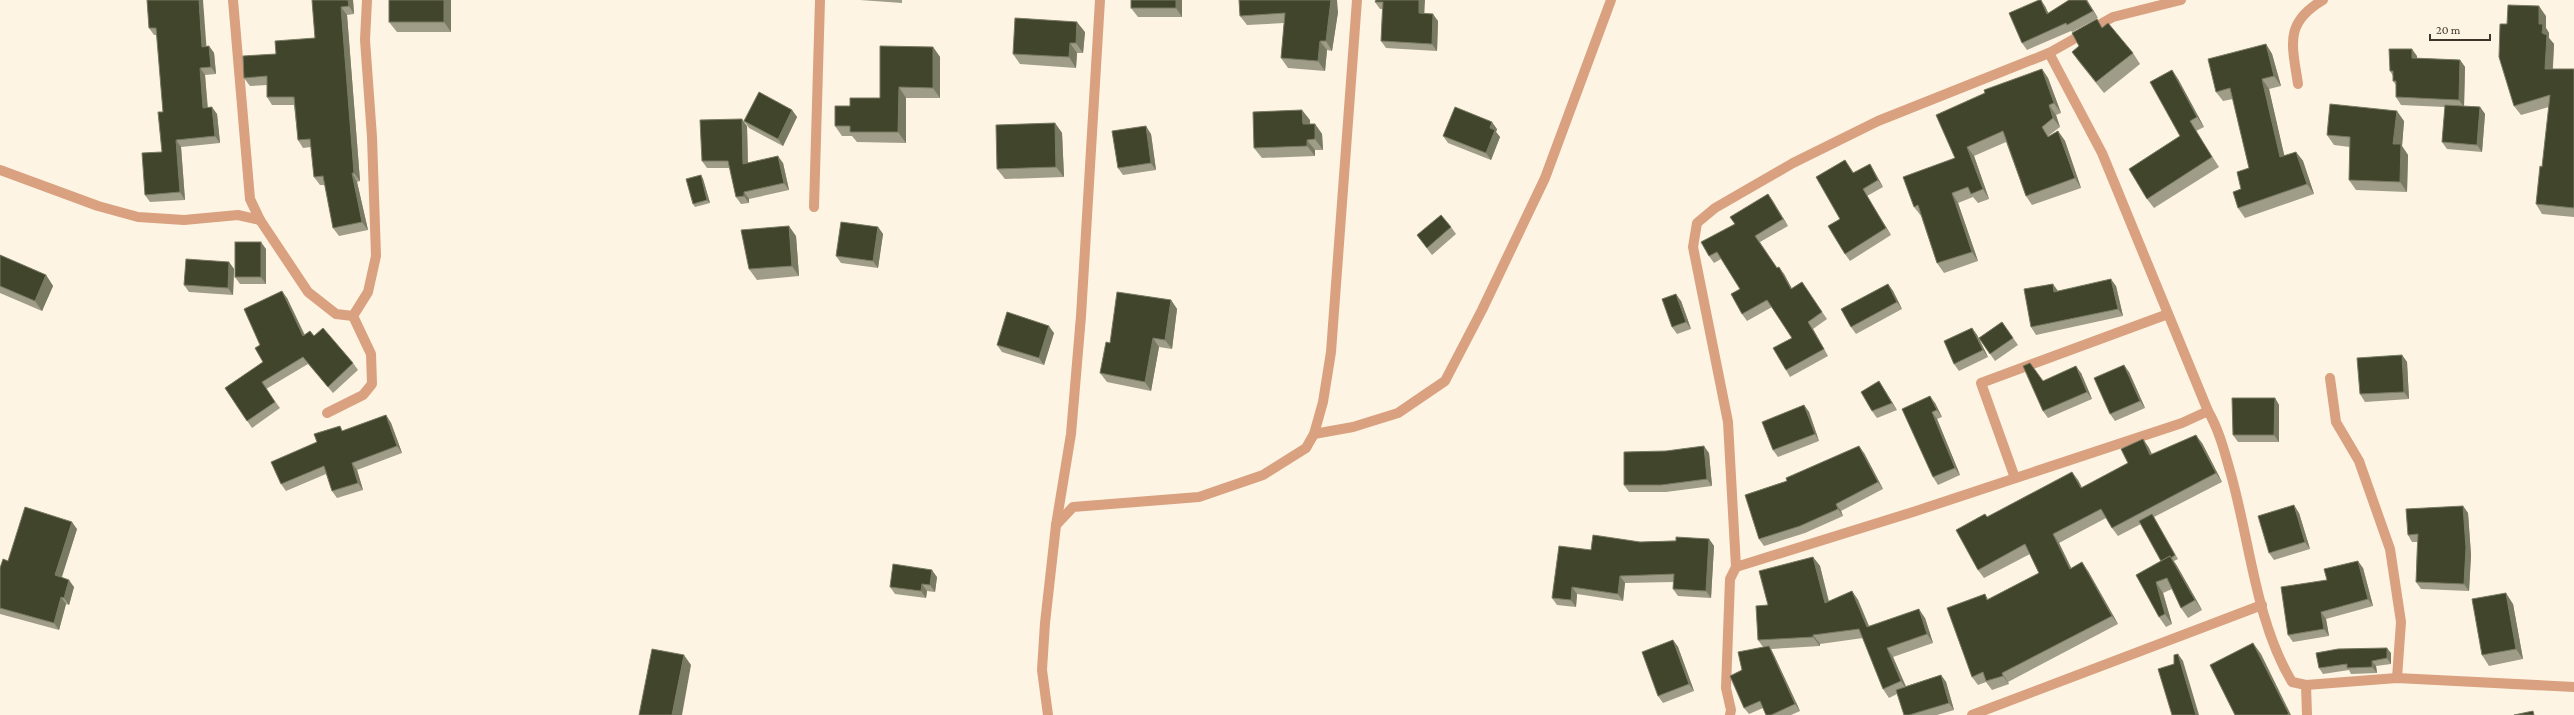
<svg xmlns="http://www.w3.org/2000/svg" width="2574" height="715" viewBox="0 0 2574 715" font-family="'Crimson Pro',serif">
<style>
.lines{fill:none;stroke-linecap:round;stroke-linejoin:round}
.minor{stroke:#d9a17f;stroke-width:10}
.wall{fill:#9f9c87}
.shaded-wall{fill:#797a62}
.building{fill:#41452b;stroke:#797a62}
</style>
<rect width="100%" height="100%" fill="#fdf4e3"/>
<g class="lines">
<g class="minor">
<path d="M233,0L250,199L260,220L308,292L336,314L353,316"/>
<path d="M2049,53L2102,153L2208,411C2219,430 2224,450 2230,471C2250,540 2255,620 2292,682L2306,685L2397,678L2574,687"/>
<path d="M2298,84C2292,44 2284,23 2323,0"/>
<path d="M0,170L98,206L138,217L184,220L238,215L260,220"/>
<path d="M814,207L820,0"/>
<path d="M353,316L368,292L376,256L372,137L365,40L367,0"/>
<path d="M2330,378L2336,422L2359,461L2390,549L2401,622L2397,678"/>
<path d="M327,413L363,395L372,384L371,354L353,316"/>
<path d="M1314,434L1353,427L1398,413L1445,381L1482,310L1545,178L1611,0"/>
<path d="M2015,478L1981,383L2168,314"/>
<path d="M1056,525L1073,507L1199,497L1263,475L1306,448L1314,434L1323,402L1331,352L1357,0"/>
<path d="M1736,567L1913,512L2182,423L2208,411"/>
<path d="M2306,685L2307,715"/>
<path d="M1048,715L1042,670L1045,623L1056,525L1071,434L1081,316L1100,0"/>
<path d="M1730,715L1731,710L1726,688L1730,579L1736,567L1728,422L1693,247L1697,223L1715,208L1793,163L1878,121L2049,53L2113,17L2181,0"/>
<path d="M1972,715L2262,605"/>
</g>
</g>
<g class="wall">
<path d="M147,0L206,46H209L214,53L216,74L205,75L208,108L217,114L220,143L181,147L185,200L150,202L145,195L162,152L163,112L157,35H154L149,28Z"/>
<path d="M312,0H353L354,14L347,15L360,181L357,182L368,230L339,236L333,228L325,185H320L314,177L311,147L303,148L298,140L294,105H272L267,97V85L250,86L244,78L276,54L315,38Z"/>
<path d="M389,0H451V32H397L389,22Z"/>
<path d="M860,0H902V3Z"/>
<path d="M1182,0V17H1138L1131,8Z"/>
<path d="M1239,0L1338,12L1332,51L1327,50L1325,71L1288,68L1281,58L1284,23L1247,25L1240,16Z"/>
<path d="M1376,0L1424,13L1438,21L1437,51L1386,48L1381,41L1382,9H1380L1375,2Z"/>
<path d="M2087,0L2098,18L2072,32L2071,31L2027,50L2022,43L2045,6L2048,13Z"/>
<path d="M2546,16V28L2549,33V38L2554,44L2553,69H2574V217L2542,214L2536,204L2542,167L2549,107L2521,115L2514,106L2507,24Z"/>
<path d="M2103,27L2133,53L2140,64L2104,93L2079,62L2072,52Z"/>
<path d="M1085,32L1083,53H1077L1076,68L1020,64L1013,54Z"/>
<path d="M2266,44L2272,54L2281,86L2269,89L2284,156L2296,152L2303,161L2314,194L2245,218L2238,208L2241,189L2249,168L2233,99L2223,101L2216,92Z"/>
<path d="M933,47L940,57V98H906V143L857,142L852,136H842L835,126L850,106L880,98Z"/>
<path d="M2417,56V58L2460,60L2465,67L2464,106L2480,107L2485,114L2482,152L2447,149L2442,142L2445,107L2401,105L2396,97V85L2393,81V76L2390,71Z"/>
<path d="M2042,69L2048,78L2061,113L2056,115L2060,127L2048,136L2058,131L2065,141L2081,188L2032,205L2026,196L2006,142L1974,156L1989,199L1978,203L1973,197L1958,203L1978,261L1944,273L1937,263L1921,216L1914,207L1955,158Z"/>
<path d="M2172,70L2178,79L2204,127L2196,131L2219,167L2154,208L2147,199L2180,136Z"/>
<path d="M792,110L797,117L783,146L749,128L744,121Z"/>
<path d="M1310,120V124H1315L1322,134L1323,150H1315V156L1262,158L1254,148Z"/>
<path d="M2404,121L2402,146L2408,155L2407,192L2356,190L2349,180L2350,147L2334,145L2327,135Z"/>
<path d="M1055,123L1062,133L1064,177L1005,179L997,169Z"/>
<path d="M747,126L748,163H783L789,190L749,199V203L741,204L736,197L730,168H707L702,161Z"/>
<path d="M1497,129L1496,132L1500,137L1491,160L1448,143L1443,136Z"/>
<path d="M1151,134L1156,170L1123,175L1118,168Z"/>
<path d="M1845,160L1854,173L1870,164L1874,171L1883,187L1867,196L1891,235L1850,261L1845,254L1840,219Z"/>
<path d="M701,175L703,179L710,203L695,207L693,204Z"/>
<path d="M1768,194L1788,226L1760,242L1777,268L1784,274L1792,289L1802,282L1827,319L1813,329L1828,356L1790,377L1786,370L1792,338L1772,307L1747,321L1742,314L1740,289L1721,259L1714,263L1709,256L1735,224Z"/>
<path d="M878,227L883,234L878,268L841,263L836,256Z"/>
<path d="M1451,227L1456,234L1432,255L1422,242L1417,235Z"/>
<path d="M796,236L799,276L757,280L749,269Z"/>
<path d="M266,249V284H240L235,277Z"/>
<path d="M0,255L46,275L53,286L42,311L0,293Z"/>
<path d="M229,262L234,269L233,295L189,292L184,285Z"/>
<path d="M1888,284L1893,291L1902,309L1856,334L1851,327Z"/>
<path d="M2116,286L2123,316L2036,335L2031,327L2058,292Z"/>
<path d="M287,298L305,335L314,336L353,363L358,370L333,393L308,364L266,389L280,408L252,428L225,388L263,362L260,345Z"/>
<path d="M1171,300L1177,309L1172,349L1159,347L1151,391L1107,382L1100,373L1110,343Z"/>
<path d="M1681,301L1691,329L1677,334L1672,327Z"/>
<path d="M2002,322L2018,345L1995,361L1979,338Z"/>
<path d="M1972,328L1977,335L1988,357L1959,371L1954,364Z"/>
<path d="M1054,333L1044,365L1002,352L997,345Z"/>
<path d="M2402,355L2407,362L2409,399L2365,402L2360,394Z"/>
<path d="M2129,372L2145,408L2115,421L2110,414Z"/>
<path d="M2081,373L2092,399L2048,418L2043,411V381Z"/>
<path d="M1884,389L1897,410L1877,418L1872,411Z"/>
<path d="M2275,398L2279,405V442H2238L2233,435Z"/>
<path d="M1935,403L1942,417L1937,419L1960,475L1938,485L1933,477L1902,409Z"/>
<path d="M1804,405L1809,412L1819,441L1778,457L1773,450Z"/>
<path d="M386,415L391,423L402,453L357,470L363,490L337,498L332,491L326,474L286,491L281,484L344,431Z"/>
<path d="M2143,439L2149,448L2152,454L2202,443L2222,482L2154,517L2178,559L2174,561L2177,566L2202,610L2188,618L2181,608L2172,589L2163,593L2172,624L2166,627L2159,617L2136,575L2161,561L2141,524L2118,536L2112,528L2106,518L2059,543L2071,568L2088,571L2118,624L2008,682L2009,684L1992,690L1986,682L1978,685L1972,677L1985,594L1988,599L2039,573L2030,554L1984,578L1978,570L1985,514L1987,517L2078,480L2082,488L2128,463Z"/>
<path d="M1709,453L1712,486L1666,492H1629L1624,485Z"/>
<path d="M1864,453L1883,489L1841,511L1843,516L1805,533L1764,546L1759,539L1787,481Z"/>
<path d="M2463,506L2468,513L2471,555L2469,591L2421,589L2416,582L2417,542H2412L2408,535Z"/>
<path d="M2299,513L2310,549L2274,560L2269,553Z"/>
<path d="M77,529L62,577L74,587L69,605L66,604L59,630L0,614V568L8,561Z"/>
<path d="M1709,539L1714,546L1711,598L1678,596L1673,589L1674,582L1625,583L1623,601L1577,594L1576,607L1557,605L1552,598L1591,550L1640,542Z"/>
<path d="M1813,557L1820,566L1829,601L1852,591L1858,600L1869,626L1925,618L1933,643L1893,657L1906,686L1941,675L1946,682L1954,710L1937,715H1904L1897,694L1889,698L1883,689L1863,638L1820,644V646L1771,649L1773,653L1800,711L1791,715H1766L1763,708L1749,714L1744,708L1742,670L1763,647L1758,640L1768,605Z"/>
<path d="M2363,568L2373,606L2326,619L2329,636L2293,642L2288,635L2327,580Z"/>
<path d="M937,577L935,592L927,591L926,598L895,594L890,587Z"/>
<path d="M2513,604L2523,659L2489,666L2482,655Z"/>
<path d="M1673,640L1678,647L1694,691L1663,703L1658,696Z"/>
<path d="M2391,653V664L2376,666L2377,673L2351,674L2349,670L2323,674L2319,668Z"/>
</g>
<g class="shaded-wall">
<path d="M199,0H203L207,54L202,47Z"/>
<path d="M348,0H353L354,14L349,6Z"/>
<path d="M444,0H451V32L444,22Z"/>
<path d="M1176,0H1182V17L1176,8Z"/>
<path d="M1331,0H1337L1338,12L1332,51L1326,41Z"/>
<path d="M1419,0H1425L1424,20L1419,13Z"/>
<path d="M2041,0L2045,6L2052,21L2047,14Z"/>
<path d="M2086,0H2087L2098,18L2093,11Z"/>
<path d="M2539,6L2546,16V28L2549,33V38L2554,44L2552,78L2545,69L2542,33L2539,24Z"/>
<path d="M341,7L347,15L360,181L354,173Z"/>
<path d="M1433,14L1438,21L1437,51L1432,44Z"/>
<path d="M1077,22L1085,32L1083,53L1076,43Z"/>
<path d="M1320,41L1327,50L1325,71L1318,61Z"/>
<path d="M1070,43L1077,53L1076,68L1069,57Z"/>
<path d="M2266,44L2272,54L2281,86L2274,76Z"/>
<path d="M209,46L214,53L216,74L211,67Z"/>
<path d="M933,47L940,57V98L933,88Z"/>
<path d="M2412,49L2417,56V65L2412,58Z"/>
<path d="M2460,60L2465,67L2464,107L2459,100Z"/>
<path d="M200,68L205,75L208,115L203,108Z"/>
<path d="M2042,69L2048,78L2061,113L2054,103Z"/>
<path d="M2172,70L2178,79L2204,127L2197,117Z"/>
<path d="M2262,79L2269,89L2287,167L2280,157Z"/>
<path d="M899,87L906,98V143L898,132Z"/>
<path d="M2049,105L2056,115L2060,127L2053,118Z"/>
<path d="M212,107L217,114L220,143L215,136Z"/>
<path d="M2480,107L2485,114L2482,152L2477,145Z"/>
<path d="M792,110L797,117L783,146L778,139Z"/>
<path d="M1302,110L1310,120V135L1303,124Z"/>
<path d="M2397,111L2404,121L2402,146L2408,155L2407,192L2400,182L2393,144Z"/>
<path d="M742,119L747,126L748,171L743,164Z"/>
<path d="M1492,122L1497,129L1496,132L1500,137L1491,160L1486,153L1490,128Z"/>
<path d="M1055,123L1062,133L1064,177L1056,167Z"/>
<path d="M1315,124L1322,134L1323,150L1315,139Z"/>
<path d="M1146,126L1151,134L1156,170L1151,163Z"/>
<path d="M2058,131L2065,141L2081,188L2075,178Z"/>
<path d="M176,140L181,147L185,200L180,192Z"/>
<path d="M1307,140L1315,150V156L1307,146Z"/>
<path d="M1967,147L1974,156L1989,199L1983,189Z"/>
<path d="M2296,152L2303,161L2314,194L2307,184Z"/>
<path d="M778,156L783,163L789,190L784,183Z"/>
<path d="M1870,164L1874,171L1883,187L1878,180Z"/>
<path d="M352,173L357,182L368,230L362,222Z"/>
<path d="M701,175L703,179L710,203L707,200Z"/>
<path d="M1863,189L1867,196L1891,235L1886,228Z"/>
<path d="M744,192L749,199V203L744,196Z"/>
<path d="M1952,193L1958,203L1978,261L1972,252Z"/>
<path d="M1768,194L1773,201L1788,226L1783,219Z"/>
<path d="M789,226L796,236L799,276L792,266Z"/>
<path d="M878,227L883,234L878,268L873,261Z"/>
<path d="M261,242L266,249V284L261,277Z"/>
<path d="M229,262L234,269L233,295L228,288Z"/>
<path d="M1779,267L1784,274L1796,296L1791,289Z"/>
<path d="M46,275L53,286L42,311L35,301Z"/>
<path d="M2111,279L2116,286L2123,316L2118,309Z"/>
<path d="M1888,284L1893,291L1902,309L1897,302Z"/>
<path d="M2053,284L2058,291L2054,292Z"/>
<path d="M282,291L287,298L308,343L303,336Z"/>
<path d="M1676,294L1681,301L1691,329L1686,322Z"/>
<path d="M1171,300L1177,309L1172,349L1165,340Z"/>
<path d="M1808,322L1813,329L1828,356L1824,349Z"/>
<path d="M1049,326L1054,333L1044,365L1039,358Z"/>
<path d="M1972,328L1977,335L1988,357L1983,350Z"/>
<path d="M1153,338L1159,347L1151,391L1145,382Z"/>
<path d="M2402,355L2407,362L2409,399L2404,392Z"/>
<path d="M2124,365L2129,372L2145,408L2140,401Z"/>
<path d="M2076,366L2081,373L2092,399L2087,392Z"/>
<path d="M1879,381L1884,389L1897,410L1892,403Z"/>
<path d="M1930,396L1935,403L1942,417L1937,410Z"/>
<path d="M2275,398L2279,405V442L2274,435Z"/>
<path d="M1804,405L1809,412L1819,441L1815,434Z"/>
<path d="M1932,412L1937,419L1960,475L1955,468Z"/>
<path d="M386,415L391,423L402,453L397,446Z"/>
<path d="M2196,435L2202,443L2222,482L2216,473Z"/>
<path d="M2143,439L2149,448L2156,464L2150,455Z"/>
<path d="M1704,446L1709,453L1712,486L1707,479Z"/>
<path d="M1859,446L1864,453L1883,489L1878,482Z"/>
<path d="M352,463L357,470L363,490L358,483Z"/>
<path d="M2072,472L2078,480L2087,497L2081,488Z"/>
<path d="M1836,504L1841,511L1843,516L1838,509Z"/>
<path d="M2294,505L2299,513L2310,549L2305,542Z"/>
<path d="M2463,506L2468,513L2471,555L2469,591L2464,584Z"/>
<path d="M72,522L77,529L60,582L55,575Z"/>
<path d="M2053,534L2059,543L2076,578L2070,569Z"/>
<path d="M1709,539L1714,546L1711,598L1706,591Z"/>
<path d="M2170,556L2177,566L2202,610L2195,600Z"/>
<path d="M1813,557L1820,566L1831,612L1825,603Z"/>
<path d="M2358,561L2363,568L2373,606L2368,599Z"/>
<path d="M2082,562L2088,571L2118,624L2112,616Z"/>
<path d="M932,570L937,577L935,592L930,585Z"/>
<path d="M1620,576L1625,583L1623,601L1618,594Z"/>
<path d="M69,580L74,587L69,605L64,598Z"/>
<path d="M2156,582L2163,593L2172,624L2165,614Z"/>
<path d="M922,584L927,591L926,598L921,591Z"/>
<path d="M1572,587L1577,594L1576,607L1571,600Z"/>
<path d="M1852,591L1858,600L1873,636L1867,627Z"/>
<path d="M2506,593L2513,604L2523,659L2516,649Z"/>
<path d="M61,597L66,604L59,630L54,623Z"/>
<path d="M1919,609L1925,618L1933,643L1927,634Z"/>
<path d="M2321,612L2326,619L2329,636L2324,629Z"/>
<path d="M1813,635L1820,644V646L1813,637Z"/>
<path d="M1673,640L1678,647L1694,691L1689,684Z"/>
<path d="M2253,643L2261,654L2291,715H2289Z"/>
<path d="M1769,646L1773,653L1800,711L1795,704Z"/>
<path d="M1887,648L1893,657L1907,690L1901,681Z"/>
<path d="M2387,648L2391,653V664L2387,658Z"/>
<path d="M2178,654L2183,661L2199,715H2196Z"/>
<path d="M684,655L691,665L682,715H672Z"/>
<path d="M2372,661L2376,666L2377,673L2372,667Z"/>
<path d="M2002,673L2008,682L2009,684L2003,676Z"/>
<path d="M1941,675L1946,682L1954,710L1949,703Z"/>
</g>
<g class="building">
<path d="M147,0H199L202,47L209,46L211,67L200,68L203,108L212,107L215,136L176,140L180,192L145,195L142,153L162,152L158,112H163L156,28H149Z"/>
<path d="M312,0H348L349,6L341,7L354,173H352L362,222L333,228L323,176L314,177L310,139L298,140L294,97H267V76L244,78L243,56L276,54L275,41L315,38Z"/>
<rect x="389" y="0" width="55" height="22"/>
<rect x="1131" y="0" width="45" height="8"/>
<path d="M1239,0H1331L1326,41H1320L1318,61L1281,58L1285,13L1240,16Z"/>
<path d="M1376,0H1419V13L1433,14L1432,44L1381,41L1383,2H1375Z"/>
<path d="M2039,0H2041L2047,14L2069,0H2086L2093,11L2067,25L2066,23L2022,43L2009,13Z"/>
<path d="M2508,5L2539,6V24H2543L2542,33L2547,35L2545,69H2574V208L2536,204L2540,166L2542,167L2550,95L2514,106L2499,57L2500,24H2507Z"/>
<path d="M1015,18L1077,22L1076,43H1070L1069,57L1013,54Z"/>
<path d="M2097,19L2102,28L2108,23L2133,53L2096,82L2072,52L2079,46L2072,33Z"/>
<path d="M2266,44L2274,76L2262,79L2280,157L2296,152L2307,184L2238,208L2233,192L2241,189L2237,172L2249,168L2230,88L2216,92L2208,59Z"/>
<path d="M880,46L933,47V88L899,87L898,132H850V126H835V106H850V98H880Z"/>
<path d="M2389,49H2412V58L2460,60L2459,100L2396,97V81H2393V71H2390Z"/>
<path d="M2042,69L2054,103L2049,105L2053,118L2042,127L2048,137L2058,131L2075,178L2026,196L2003,131L1967,147L1983,189L1971,194L1968,187L1952,193L1972,252L1937,263L1918,205L1914,207L1903,177L1955,158L1936,115L1985,93L1984,90Z"/>
<path d="M2172,70L2197,117L2190,121L2212,157L2147,199L2129,169L2180,136L2150,82Z"/>
<path d="M759,92L792,110L778,139L744,121Z"/>
<path d="M2330,104L2397,111L2393,144H2401L2400,182L2349,180L2350,137L2327,135Z"/>
<path d="M2445,105L2480,107L2477,145L2442,142Z"/>
<path d="M1455,107L1492,122L1490,128L1495,130L1486,153L1443,136Z"/>
<path d="M1302,110L1303,124H1315V139L1307,140V146L1254,148L1253,112Z"/>
<path d="M742,119L743,164L778,156L784,183L744,192V196L736,197L728,161H702L700,120Z"/>
<path d="M1055,123L1056,167L997,169L996,125Z"/>
<path d="M1146,126L1151,163L1118,168L1112,131Z"/>
<path d="M1845,160L1853,173L1870,164L1878,180L1863,189L1886,228L1845,254L1828,226L1840,219L1816,177Z"/>
<path d="M701,175L707,200L693,204L686,179Z"/>
<path d="M1768,194L1783,219L1755,236L1777,268L1779,267L1791,289L1802,282L1822,312L1808,322L1824,349L1786,370L1773,348L1792,338L1767,300L1742,314L1731,294L1740,289L1717,252L1709,256L1701,242L1735,224L1730,217Z"/>
<path d="M1441,215L1451,227L1427,248L1417,235Z"/>
<path d="M841,222L878,227L873,261L836,256Z"/>
<path d="M789,226L792,266L749,269L741,230Z"/>
<rect x="235" y="242" width="26" height="35"/>
<path d="M0,255L46,275L35,301L0,286Z"/>
<path d="M186,259L229,262L228,288L184,285Z"/>
<path d="M2111,279L2118,309L2031,327L2024,289L2053,284L2054,292Z"/>
<path d="M1888,284L1897,302L1851,327L1841,309Z"/>
<path d="M282,291L303,336L310,331L314,336L323,328L353,363L328,387L303,357L262,382L275,402L247,421L225,388L263,362L255,348L260,345L244,309Z"/>
<path d="M1117,292L1171,300L1165,340L1153,338L1145,382L1100,373L1106,342L1110,343Z"/>
<path d="M1676,294L1686,322L1672,327L1662,299Z"/>
<path d="M1007,312L1049,326L1039,358L997,345Z"/>
<path d="M2002,322L2013,338L1990,354L1979,338Z"/>
<path d="M1972,328L1983,350L1954,364L1944,341Z"/>
<path d="M2402,355L2404,392L2360,394L2357,358Z"/>
<path d="M2030,363L2043,381L2076,366L2087,392L2043,411L2023,366Z"/>
<path d="M2124,365L2140,401L2110,414L2094,378Z"/>
<path d="M1879,381L1892,403L1872,411L1861,392Z"/>
<path d="M1930,396L1937,410L1932,412L1955,468L1933,477L1902,409Z"/>
<path d="M2232,398H2275L2274,435H2233Z"/>
<path d="M1804,405L1815,434L1773,450L1762,422Z"/>
<path d="M386,415L397,446L352,463L358,483L332,491L324,466L281,484L271,462L317,442L314,434L340,426L342,431Z"/>
<path d="M2196,435L2216,473L2112,528L2101,509L2053,534L2070,569L2082,562L2112,616L2002,673L2003,676L1986,681L1983,672L1972,677L1947,608L1985,594L1987,600L2039,573L2025,544L1978,570L1956,530L1985,514L1987,517L2072,472L2081,488L2128,463L2121,449L2143,439L2150,455Z"/>
<path d="M1704,446L1707,479L1661,485H1624V452L1666,451Z"/>
<path d="M1859,446L1878,482L1836,504L1838,509L1800,526L1759,539L1745,495L1787,481L1786,478Z"/>
<path d="M2294,505L2305,542L2269,553L2258,516Z"/>
<path d="M2463,506L2466,548L2464,584L2416,582L2418,534L2408,535L2406,509Z"/>
<path d="M25,507L72,522L55,575L69,580L64,598L61,597L54,623L0,608V568L3,559L8,561Z"/>
<path d="M2152,514L2175,555L2171,558L2170,556L2161,561L2139,521Z"/>
<path d="M1593,535L1640,542L1676,541V537L1709,539L1706,591L1673,589L1674,574L1620,576L1618,594L1572,587L1571,600L1552,598L1559,546L1591,550Z"/>
<path d="M2170,556L2195,600L2181,608L2167,578L2156,582L2165,614L2159,617L2136,575Z"/>
<path d="M1813,557L1825,603L1852,591L1867,627L1919,609L1927,634L1887,648L1901,681L1883,689L1859,629L1813,635V637L1758,640L1756,606L1768,605L1759,571Z"/>
<path d="M2358,561L2368,599L2321,612L2324,629L2288,635L2281,587L2327,580L2324,569Z"/>
<path d="M893,564L932,570L930,585L922,584L921,591L890,587Z"/>
<path d="M2506,593L2516,649L2482,655L2472,599Z"/>
<path d="M1673,640L1689,684L1658,696L1642,652Z"/>
<path d="M2253,643L2289,714L2287,715H2235L2210,665Z"/>
<path d="M1769,646L1795,704L1771,715H1766L1760,701L1744,708L1730,676L1742,670L1738,652Z"/>
<path d="M2387,648V658L2372,661V667L2347,668V664L2319,668L2316,653L2338,649Z"/>
<path d="M652,649L684,655L672,715H639Z"/>
<path d="M2178,654L2196,715H2172L2158,669L2174,664V655Z"/>
<path d="M1941,675L1949,703L1909,715H1904L1896,690Z"/>
<path d="M2533,711L2534,715H2514Z"/>
</g>
<path d="M2430 34v6h60v-6" fill="none" stroke="#3c362b" stroke-width="2"/>
<text x="2436" y="34" font-size="12" fill="#3c362b" stroke="#fdf4e3" stroke-width="3" paint-order="stroke">20 m</text>
</svg>
